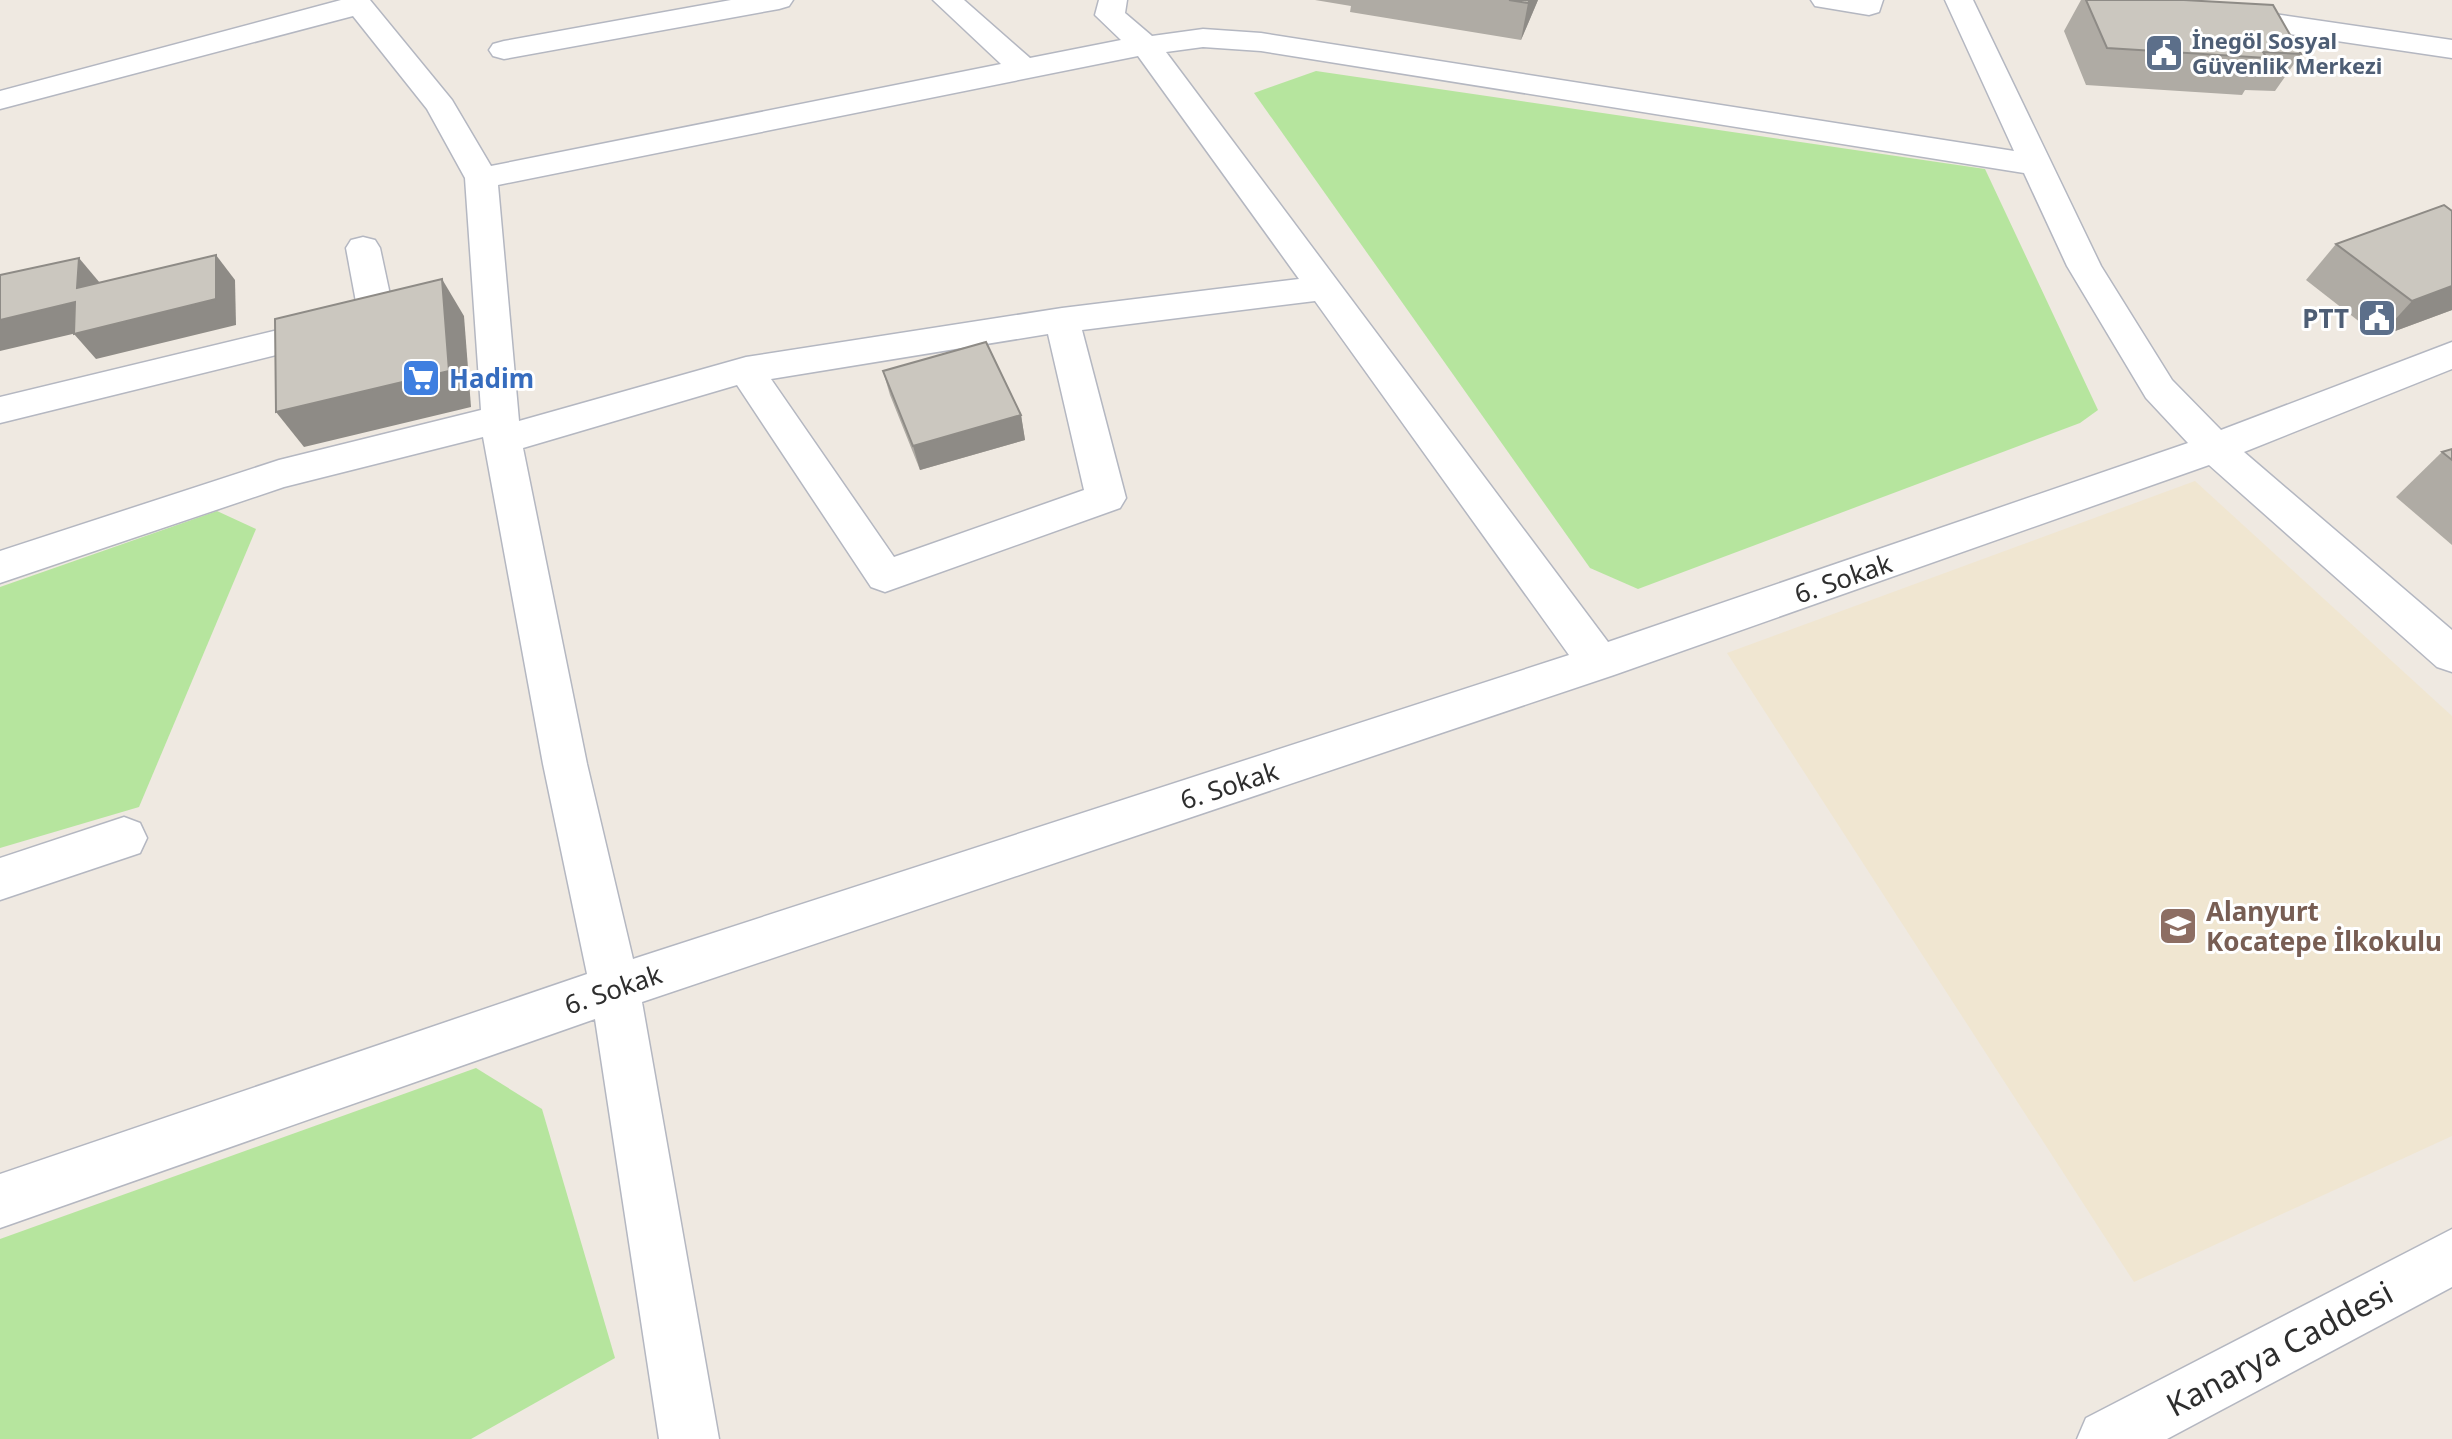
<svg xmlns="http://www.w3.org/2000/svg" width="2452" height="1439" viewBox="0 0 2452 1439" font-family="'Noto Sans',sans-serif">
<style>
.education{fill:#f0e6d1}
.green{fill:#b6e59e}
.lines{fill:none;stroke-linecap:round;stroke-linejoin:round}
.minor-casing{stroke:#b4b7c1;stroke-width:3}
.minor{fill:#fff;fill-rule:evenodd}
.wall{fill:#afaba4}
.shaded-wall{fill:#8e8b86}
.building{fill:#cbc7bf;stroke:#8e8b86;stroke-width:2}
.labels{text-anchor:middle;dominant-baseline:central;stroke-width:6;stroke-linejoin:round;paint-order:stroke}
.far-service-label{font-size:22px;font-weight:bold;fill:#4e5e75;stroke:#fff;text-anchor:start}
.service-label{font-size:26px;font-weight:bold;fill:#4e5e75;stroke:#fff;text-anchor:end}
.shop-label{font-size:26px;font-weight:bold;fill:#366cbe;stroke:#fff;text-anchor:start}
.street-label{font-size:26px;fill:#2e2e2e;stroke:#fff}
.education-label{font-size:26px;font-weight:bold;fill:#785e54;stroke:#fff;text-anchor:start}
.near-street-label{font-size:32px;fill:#2e2e2e;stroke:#fff}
</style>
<rect width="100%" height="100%" fill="#efe9e1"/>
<path class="education" d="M2195,481L2452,716V1136L2134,1282L1727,653Z"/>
<g class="green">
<path d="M1316,71L1985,169L2098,410L2080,423L1638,589L1590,568L1254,93Z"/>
<path d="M217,511L256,529L139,807L0,848V587Z"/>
<path d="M476,1068L542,1109L615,1358L471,1439H0V1239Z"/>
</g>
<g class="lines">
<defs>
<g id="minor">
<path d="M341,0H370L452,100L491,166L1001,64L933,0H964L1030,58L1121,40L1095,15L1099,0H1127L1125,13L1152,36L1203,29L1261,33L2014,151L1945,0H1973L2101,266L2172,380L2221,430L2452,342V369L2244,452L2452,630V672L2437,667L2209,465L1614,675L642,1002L719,1439H659L595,1019L0,1228V1174L587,974L543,764L483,437L284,487L0,583V551L279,460L481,410L465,178L427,109L353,16L0,109V91ZM1203,47L1261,51L2024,173L2067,266L2146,398L2188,443L1608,642L1166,52ZM1138,56L1299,279L1062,308L746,357L519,421L498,185ZM1315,301L1569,655L633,959L587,764L523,448L737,385L871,587L885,592L1120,508L1126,498L1082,330ZM1048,334L1084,490L894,557L771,379Z"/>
<path d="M731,0H793L789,6L779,9L504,59L493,56L489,50L493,44L504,41Z"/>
<path d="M1811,0H1883L1879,12L1869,15L1815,6Z"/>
<path d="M2106,0H2179L2452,40V58L2120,9L2110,6Z"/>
<path d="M363,237L375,240L380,248L395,318L390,327L377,330L364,327L359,318L346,248L351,240Z"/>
<path d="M332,317L345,320L350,329L345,338L0,423V397Z"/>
<path d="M124,817L140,823L147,838L140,853L0,900V858Z"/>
<path d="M2452,1229V1287L2167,1439H2077L2086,1418Z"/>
</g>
</defs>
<use href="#minor" class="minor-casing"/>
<use href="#minor" class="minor"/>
</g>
<g class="wall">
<path d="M1315,0H1538L1521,40L1350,12L1351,6Z"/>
<path d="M2081,0H2184L2301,54L2275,91L2245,90L2242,95L2086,85L2064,31Z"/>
<path d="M2336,244L2452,310L2379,337L2306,280Z"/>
<path d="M883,371L1021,415L1025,440L920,470L890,395Z"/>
<path d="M2452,449V545L2396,497L2442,452Z"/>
</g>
<g class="shaded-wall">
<path d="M1530,0H1538L1521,40L1528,3Z"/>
<path d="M216,255L235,280L236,325L96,359L74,334Z"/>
<path d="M79,258L100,283L77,288Z"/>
<path d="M442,279L464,316L471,407L304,447L276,412Z"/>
<path d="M2452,286V310L2379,337L2412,301Z"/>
<path d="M75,302L98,328L0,351V320Z"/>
<path d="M1021,415L1025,440L920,470L913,446Z"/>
</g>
<g class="building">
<path d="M1509,0H1530L1528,3Z"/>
<path d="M2086,0H2184L2273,5L2301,54L2263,52L2267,58L2107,48Z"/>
<path d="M2444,205L2452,211V286L2412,301L2336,244Z"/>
<path d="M216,255V299L74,334L75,302L0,320V275L79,258L77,288Z"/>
<path d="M442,279L449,371L276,412L275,319Z"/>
<path d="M986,342L1021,415L913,446L883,371Z"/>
<path d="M2452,449V460L2442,452Z"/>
</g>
<defs>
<symbol id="civic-square" viewBox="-11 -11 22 22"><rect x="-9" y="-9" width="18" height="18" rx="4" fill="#5c6f8a" stroke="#fff"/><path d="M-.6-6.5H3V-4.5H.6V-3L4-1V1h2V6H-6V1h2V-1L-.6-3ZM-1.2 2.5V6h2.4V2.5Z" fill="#fff"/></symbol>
<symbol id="supermarket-square" viewBox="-11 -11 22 22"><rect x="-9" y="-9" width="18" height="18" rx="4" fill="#3f7fe0" stroke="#fff"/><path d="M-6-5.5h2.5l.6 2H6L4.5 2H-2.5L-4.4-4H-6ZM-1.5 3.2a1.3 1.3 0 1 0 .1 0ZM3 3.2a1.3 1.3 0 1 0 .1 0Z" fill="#fff"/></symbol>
<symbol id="school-square" viewBox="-11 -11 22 22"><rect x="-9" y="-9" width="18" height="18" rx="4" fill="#8d6e63" stroke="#fff"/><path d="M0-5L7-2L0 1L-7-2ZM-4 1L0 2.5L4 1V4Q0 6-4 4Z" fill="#fff"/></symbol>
</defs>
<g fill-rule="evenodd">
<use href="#civic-square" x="2142" y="31" width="44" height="44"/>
<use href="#civic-square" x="2355" y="296" width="44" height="44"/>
<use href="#supermarket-square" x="399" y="356" width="44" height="44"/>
<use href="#school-square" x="2156" y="904" width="44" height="44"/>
</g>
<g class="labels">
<g class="far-service-label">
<text x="2192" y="40">İnegöl Sosyal<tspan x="2192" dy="25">Güvenlik Merkezi</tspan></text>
</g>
<g class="service-label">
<text x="2349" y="318">PTT</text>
</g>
<g class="shop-label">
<text x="449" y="378">Hadim</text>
</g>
<g class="street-label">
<text transform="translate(1843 578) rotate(-19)">6. Sokak</text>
<text transform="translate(1229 785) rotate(-18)">6. Sokak</text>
<text transform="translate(613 989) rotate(-19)">6. Sokak</text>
</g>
<g class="education-label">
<text x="2206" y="911">Alanyurt<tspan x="2206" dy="30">Kocatepe İlkokulu</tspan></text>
</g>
<g class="near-street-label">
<text transform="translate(2279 1348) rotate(-28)">Kanarya Caddesi</text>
</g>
</g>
</svg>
